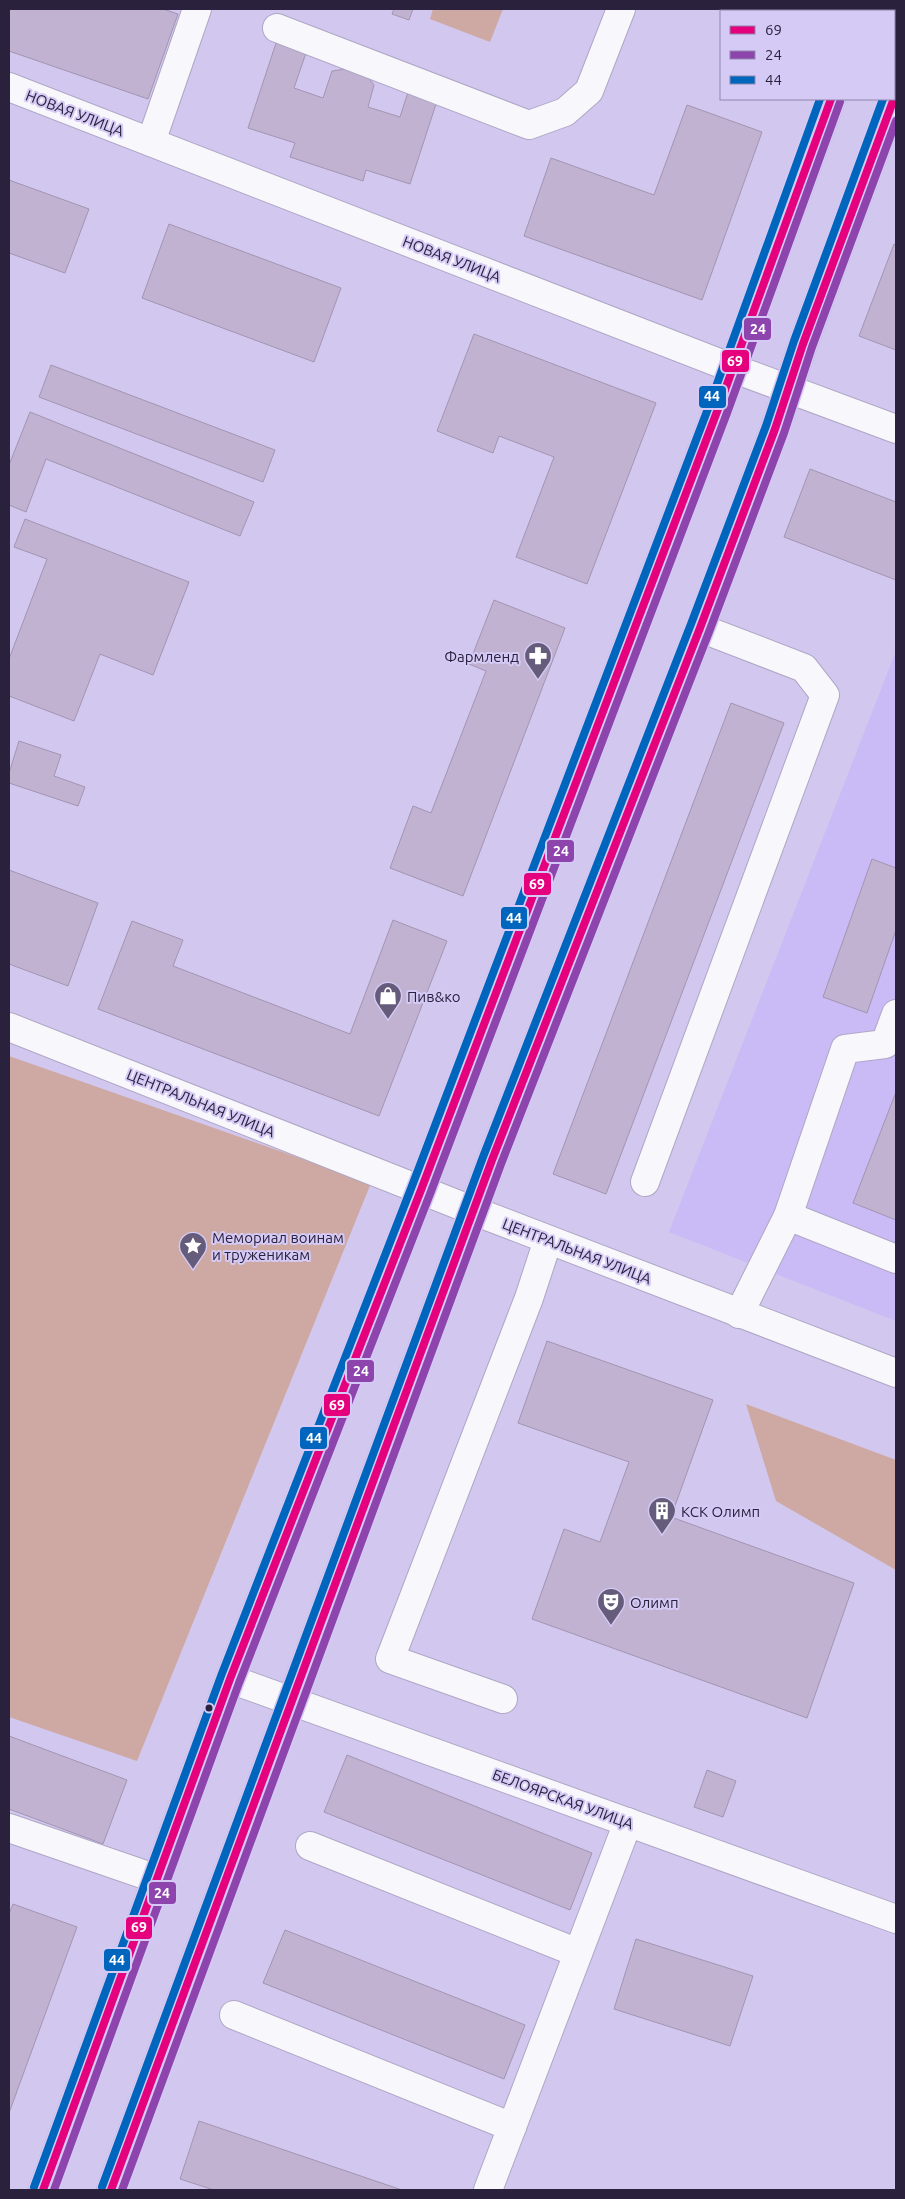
<svg xmlns="http://www.w3.org/2000/svg" width="905" height="2199" viewBox="0 0 905 2199" font-family="Ubuntu,sans-serif">
<style>
.built{fill:#cabaf6}
.green{fill:#cea8a2}
.building{fill:#c0b2d0;stroke:#a295b2}
.lines{fill:none;stroke-linecap:round;stroke-linejoin:round}
.minor-casing{stroke:#afa7c5;stroke-width:30}
.minor{stroke:#f8f7fc;stroke-width:28}
.bus-1-casing{stroke:#d4caf5;stroke-width:11}
.bus-2-casing{stroke:#d4caf5;stroke-width:11}
.bus-3-casing{stroke:#d4caf5;stroke-width:11}
.bus-1{stroke:#e5007d;stroke-width:8}
.bus-2{stroke:#8e44ad;stroke-width:8}
.bus-3{stroke:#0065bd;stroke-width:8}
.bus-dot{fill:#2a223d;stroke:#d4caf5;stroke-width:2}
.labels{text-anchor:middle;dominant-baseline:central;stroke-width:4;stroke-linejoin:round;paint-order:stroke}
.street-label{font-size:15px;fill:#2a223d;stroke:#d4caf5}
.poi-label{font-size:15px;fill:#2a223d;stroke:#d4caf5;text-anchor:start}
.line-badge{stroke:#d4caf5;stroke-width:2}
.badge-label{font-size:14px;text-anchor:middle;font-weight:bold;fill:#fff}
</style>
<rect width="100%" height="100%" fill="#d2c7ee"/>
<path class="built" d="M896,651V1321L669,1232Z"/>
<g class="green">
<path d="M433,9H503L490,42L430,19Z"/>
<path d="M9,1056L371,1183L137,1761L9,1717Z"/>
<path d="M746,1404L896,1460V1570L776,1501Z"/>
</g>
<g class="building">
<path d="M9,9H163L178,14L148,99L9,51Z"/>
<path d="M394,9H413L409,20L392,14Z"/>
<path d="M732,9H805L804,11H731Z"/>
<path d="M277,40L307,50L294,88L323,98L332,71L360,67L374,85L368,107L400,117L408,92L437,101L410,184L366,170L363,181L290,157L295,143L248,128Z"/>
<path d="M687,105L762,132L702,300L524,236L551,158L654,195Z"/>
<path d="M9,180L89,209L65,273L9,253Z"/>
<path d="M169,224L341,288L314,362L142,298Z"/>
<path d="M894,244L896,245V350L859,336Z"/>
<path d="M474,334L656,403L587,584L516,557L554,457L499,436L493,453L437,431Z"/>
<path d="M51,365L275,450L263,482L39,397Z"/>
<path d="M30,412L254,502L240,536L46,459L26,512L9,505V465Z"/>
<path d="M810,469L896,502V580L784,537Z"/>
<path d="M25,519L189,582L153,675L100,654L74,721L9,696V659L47,559L14,547Z"/>
<path d="M494,600L565,628L463,896L390,868L413,806L431,813L486,671L469,664Z"/>
<path d="M731,703L784,723L606,1194L553,1174Z"/>
<path d="M19,741L61,755L54,776L85,787L78,806L9,783V773Z"/>
<path d="M872,859L896,868V930L867,1013L823,997Z"/>
<path d="M9,870L98,903L68,986L9,964Z"/>
<path d="M393,920L447,941L379,1116L98,1009L132,921L183,940L173,966L350,1034Z"/>
<path d="M896,1092V1220L853,1203Z"/>
<path d="M547,1341L713,1400L671,1517L854,1583L807,1718L532,1619L564,1529L600,1542L629,1462L518,1423Z"/>
<path d="M9,1736L127,1780L103,1844L9,1809Z"/>
<path d="M347,1755L592,1853L570,1910L324,1812Z"/>
<path d="M707,1770L736,1781L723,1817L694,1807Z"/>
<path d="M13,1904L77,1927L9,2113V1914Z"/>
<path d="M285,1930L525,2025L504,2079L263,1983Z"/>
<path d="M636,1939L753,1976L730,2046L614,2009Z"/>
<path d="M199,2121L402,2190H214L180,2179Z"/>
</g>
<g class="lines">
<defs>
<g id="minor">
<path d="M864,11L865,9"/>
<path d="M277,28L529,125L565,112L589,91L621,9"/>
<path d="M9,87L732,368L896,429"/>
<path d="M151,142L197,9"/>
<path d="M9,1027L474,1211L896,1373"/>
<path d="M645,1182L825,695L804,668L700,628"/>
<path d="M788,1216L896,1259"/>
<path d="M739,1314L788,1216L845,1049L885,1044L896,1014"/>
<path d="M230,1679L896,1919"/>
<path d="M503,1699L390,1659L529,1298L548,1240"/>
<path d="M9,1828L157,1879"/>
<path d="M310,1846L578,1953"/>
<path d="M234,2015L512,2127"/>
<path d="M43,2190L230,1679L421,1190L718,409L831,99"/>
<path d="M111,2190L492,1160L700,628L775,429L803,344L896,93"/>
<path d="M488,2190L628,1822"/>
</g>
</defs>
<use href="#minor" class="minor-casing"/>
<use href="#minor" class="minor"/>
<defs>
<g id="bus-1">
<path d="M43,2190L230,1679L421,1190L718,409L831,99"/>
<path d="M111,2190L492,1160L700,628L775,429L803,344L896,93"/>
</g>
<g id="bus-2">
<path d="M54,2190L239,1683L430,1194L727,413L840,102"/>
<path d="M122,2190L501,1164L709,632L784,433L812,347L896,121"/>
</g>
<g id="bus-3">
<path d="M34,2187L221,1676L412,1186L709,406L820,99"/>
<path d="M102,2187L483,1157L691,624L766,426L794,341L883,99"/>
</g>
</defs>
<use href="#bus-1" class="bus-1-casing"/>
<use href="#bus-2" class="bus-2-casing"/>
<use href="#bus-3" class="bus-3-casing"/>
<use href="#bus-1" class="bus-1"/>
<use href="#bus-2" class="bus-2"/>
<use href="#bus-3" class="bus-3"/>
</g>
<defs>
<symbol id="pharmacy-pin" viewBox="-11 -11 22 30"><path d="M0 17L-7.5 6A9.5 9.5 0 1 1 7.5 6Z" fill="#655c7b" stroke="#d4caf5"/><path d="M-2-6h4v4h4v4h-4v4h-4v-4h-4v-4h4Z" fill="#fff"/></symbol>
<symbol id="shop-pin" viewBox="-11 -11 22 30"><path d="M0 17L-7.5 6A9.5 9.5 0 1 1 7.5 6Z" fill="#655c7b" stroke="#d4caf5"/><path d="M-5-2.5h2.3a2.7 3.5 0 0 1 5.4 0H5L5.5 6h-11ZM-1.5-2.5h3a1.5 2.3 0 0 0-3 0Z" fill="#fff"/></symbol>
<symbol id="sight-pin" viewBox="-11 -11 22 30"><path d="M0 17L-7.5 6A9.5 9.5 0 1 1 7.5 6Z" fill="#655c7b" stroke="#d4caf5"/><path d="M0-6L1.8-2.2L6-1.7L2.9 1.2L3.7 5.4L0 3.3L-3.7 5.4L-2.9 1.2L-6-1.7L-1.8-2.2Z" fill="#fff"/></symbol>
<symbol id="building-pin" viewBox="-11 -11 22 30"><path d="M0 17L-7.5 6A9.5 9.5 0 1 1 7.5 6Z" fill="#655c7b" stroke="#d4caf5"/><path d="M-4-6H4V6H1V3H-1V6H-4ZM-2.5-4.3h1.7v1.8h-1.7ZM.8-4.3h1.7v1.8H.8ZM-2.5-1h1.7V.8h-1.7ZM.8-1h1.7V.8H.8Z" fill="#fff"/></symbol>
<symbol id="theatre-pin" viewBox="-11 -11 22 30"><path d="M0 17L-7.5 6A9.5 9.5 0 1 1 7.5 6Z" fill="#655c7b" stroke="#d4caf5"/><path d="M-5-5.5Q0-4 5-5.5V0Q5 5 0 6Q-5 5-5 0ZM-3.3-2.5H-1v1.5H-3.3ZM1-2.5H3.3v1.5H1ZM-2.8 1Q0 5.5 2.8 1Z" fill="#fff"/></symbol>
</defs>
<g fill-rule="evenodd">
<use href="#pharmacy-pin" x="522" y="640" width="32" height="43"/>
<use href="#shop-pin" x="372" y="980" width="32" height="43"/>
<use href="#sight-pin" x="177" y="1230" width="32" height="43"/>
<use href="#building-pin" x="646" y="1495" width="32" height="43"/>
<use href="#theatre-pin" x="595" y="1586" width="32" height="43"/>
</g>
<circle class="bus-dot" cx="209" cy="1708" r="4.5"/>
<g class="labels">
<g class="street-label">
<text transform="translate(75 113) rotate(21)">НОВАЯ УЛИЦА</text>
<text transform="translate(452 259) rotate(21)">НОВАЯ УЛИЦА</text>
<text transform="translate(201 1103) rotate(22)">ЦЕНТРАЛЬНАЯ УЛИЦА</text>
<text transform="translate(577 1251) rotate(21)">ЦЕНТРАЛЬНАЯ УЛИЦА</text>
<text transform="translate(563 1799) rotate(20)">БЕЛОЯРСКАЯ УЛИЦА</text>
</g>
<g class="poi-label">
<text x="519" y="656" text-anchor="end">Фармленд</text>
<text x="407" y="996">Пив&amp;ко</text>
<text x="212" y="1237">Мемориал воинам<tspan x="212" dy="17">и труженикам</tspan></text>
<text x="681" y="1511">КСК Олимп</text>
<text x="630" y="1602">Олимп</text>
</g>
</g>
<g class="line-badge">
<rect x="743" y="317" width="29" height="24" rx="5" fill="#8e44ad"/>
<rect x="721" y="349" width="29" height="24" rx="5" fill="#e5007d"/>
<rect x="698" y="385" width="29" height="24" rx="5" fill="#0065bd"/>
<rect x="546" y="839" width="29" height="24" rx="5" fill="#8e44ad"/>
<rect x="523" y="872" width="29" height="24" rx="5" fill="#e5007d"/>
<rect x="500" y="906" width="28" height="24" rx="5" fill="#0065bd"/>
<rect x="346" y="1359" width="29" height="24" rx="5" fill="#8e44ad"/>
<rect x="323" y="1393" width="28" height="24" rx="5" fill="#e5007d"/>
<rect x="299" y="1426" width="29" height="24" rx="5" fill="#0065bd"/>
<rect x="148" y="1881" width="29" height="24" rx="5" fill="#8e44ad"/>
<rect x="125" y="1916" width="28" height="24" rx="5" fill="#e5007d"/>
<rect x="103" y="1948" width="28" height="24" rx="5" fill="#0065bd"/>
</g>
<g class="badge-label">
<text x="758" y="334">24</text>
<text x="735" y="366">69</text>
<text x="712" y="401">44</text>
<text x="561" y="856">24</text>
<text x="537" y="889">69</text>
<text x="514" y="923">44</text>
<text x="361" y="1376">24</text>
<text x="337" y="1410">69</text>
<text x="314" y="1443">44</text>
<text x="162" y="1898">24</text>
<text x="139" y="1932">69</text>
<text x="117" y="1965">44</text>
</g>
<rect width="905" height="2199" fill="none" stroke="#2a223d" stroke-width="20"/>
<rect x="720" y="10" width="175" height="90" fill="#d4caf5" stroke="#9087ab"/>
<rect x="730" y="26" width="25" height="8" fill="#e5007d" stroke="#9087ab"/>
<text x="765" y="35" font-size="15" fill="#2a223d">69</text>
<rect x="730" y="51" width="25" height="8" fill="#8e44ad" stroke="#9087ab"/>
<text x="765" y="60" font-size="15" fill="#2a223d">24</text>
<rect x="730" y="76" width="25" height="8" fill="#0065bd" stroke="#9087ab"/>
<text x="765" y="85" font-size="15" fill="#2a223d">44</text>
</svg>
